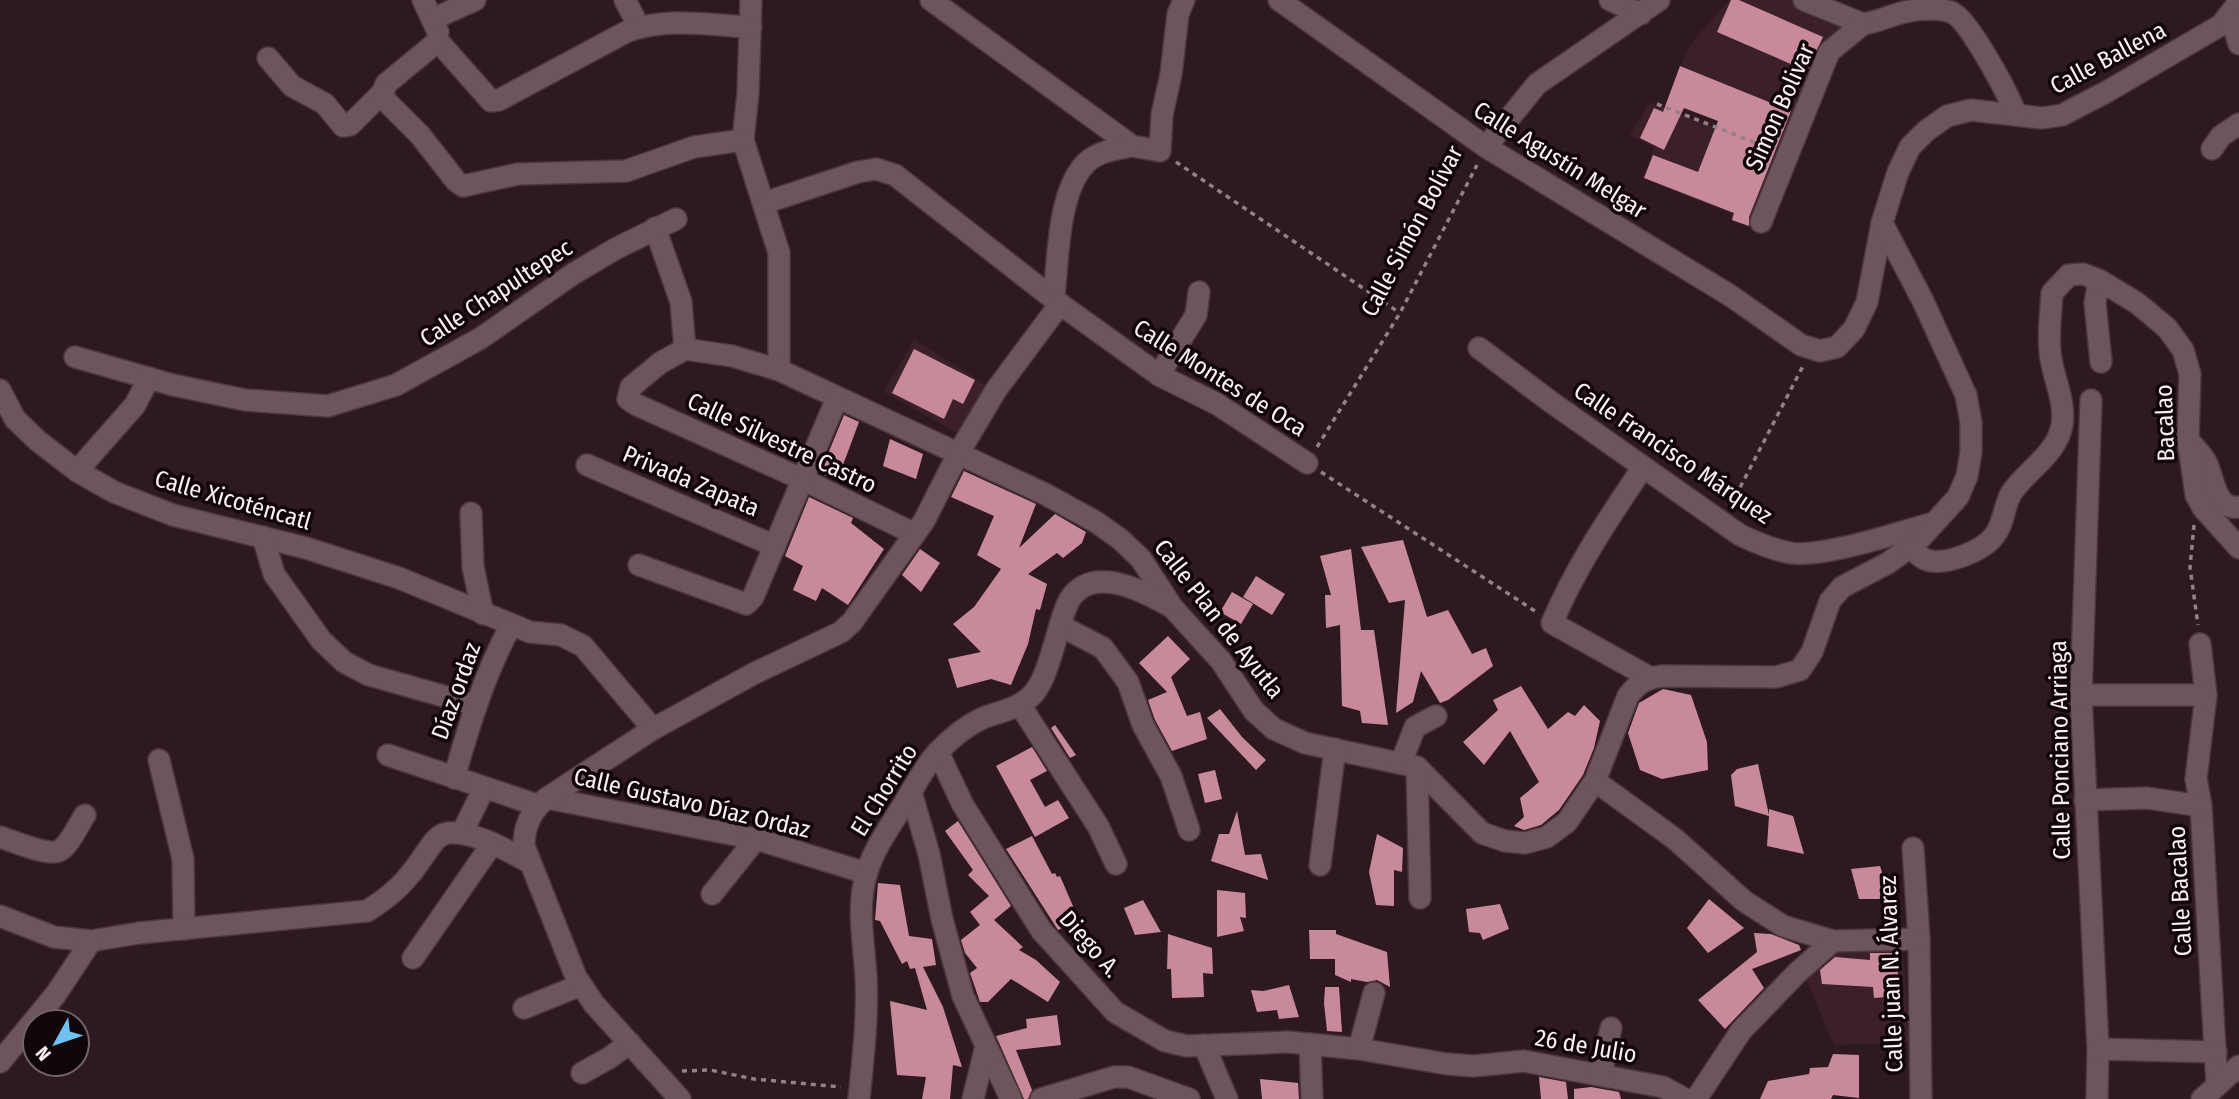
<svg xmlns="http://www.w3.org/2000/svg" width="2239" height="1099" viewBox="0 0 2239 1099" font-family="'Fira Sans Condensed',sans-serif">
<style>
.built{fill:#3c2029}
.building{fill:#c88a9b}
.lines{fill:none;stroke-linecap:round;stroke-linejoin:round}
.minor-casing{stroke:#4c373e;stroke-width:24}
.path{stroke:#938186;stroke-width:3.5;stroke-dasharray:5 5;stroke-linecap:butt}
.minor{stroke:#6e545b;stroke-width:21}
.labels{text-anchor:middle;dominant-baseline:central;stroke-width:7;stroke-linejoin:round;paint-order:stroke}
.street-label{font-size:24px;fill:#fef1f4;stroke:#11070a}
</style>
<rect width="100%" height="100%" fill="#2f1920"/>
<g class="built">
<path d="M1729,0H1801L1854,23L1785,147L1667,101L1689,46Z"/>
<path d="M1650,102L1784,156L1757,230L1732,221L1731,214L1643,178L1654,147L1630,135Z"/>
<path d="M914,339L986,385L957,433L884,392Z"/>
<path d="M1902,945L1911,1043L1834,1045L1805,977L1834,948Z"/>
</g>
<g class="building">
<path d="M1731,0H1739L1823,37L1807,71L1717,32Z"/>
<path d="M1680,66L1791,111L1749,217V226L1732,220L1734,213L1644,178L1653,155L1698,172L1718,121L1684,108L1664,150L1640,138L1654,108L1663,112Z"/>
<path d="M914,349L975,380L963,404L953,399L944,419L892,393Z"/>
<path d="M844,415L859,422L837,481L820,473Z"/>
<path d="M890,439L923,454L916,479L883,466Z"/>
<path d="M964,471L1036,504L1019,548L1055,514L1086,532L1082,543L1063,558L1057,553L1028,574L1047,584L1040,610L1036,609L1028,644L1011,685L991,679L957,688L948,659L981,652L953,624L974,607L1001,569L977,555L994,516L951,497Z"/>
<path d="M809,497L853,518L851,523L884,549L848,605L822,588L816,601L793,590L803,566L785,556Z"/>
<path d="M1403,540L1427,617L1448,610L1472,654L1486,648L1493,666L1448,700L1440,703L1421,671L1413,702L1396,713L1405,600L1389,603L1361,547Z"/>
<path d="M920,549L940,563L921,592L902,575Z"/>
<path d="M1351,549L1361,630H1374L1388,725L1362,723L1360,711L1342,706L1340,625L1326,628L1325,595H1331L1320,556Z"/>
<path d="M1256,576L1285,594L1272,615L1243,597Z"/>
<path d="M1232,592L1253,604L1241,624L1220,612Z"/>
<path d="M1168,636L1190,659L1171,677L1187,716L1200,712L1207,739L1172,751L1155,720L1148,700L1167,692L1139,663Z"/>
<path d="M1521,686L1548,729L1568,712L1575,716L1584,705L1600,721L1594,748L1583,775L1559,810L1541,825L1524,830L1514,826L1524,817L1520,798L1539,782L1510,731L1484,765L1463,742L1498,710L1493,700Z"/>
<path d="M1663,689L1691,695L1707,742L1708,770L1662,779L1640,770L1628,733L1639,703Z"/>
<path d="M1220,709L1242,737L1266,760L1256,770L1207,718Z"/>
<path d="M1055,725L1076,755L1070,758L1051,728Z"/>
<path d="M1032,747L1047,771L1030,780L1045,807L1058,800L1069,818L1035,837L996,766Z"/>
<path d="M1758,764L1769,815V809L1793,816L1804,854L1767,846L1769,816L1735,806L1731,775L1737,769Z"/>
<path d="M1215,770L1222,799L1205,803L1198,774Z"/>
<path d="M1237,811L1245,855L1261,854L1268,880L1211,861L1219,834H1229Z"/>
<path d="M958,821L1011,906L994,920L1023,947L1019,950L1036,960L1060,982L1048,1002L1011,979L988,1002H980L970,973L977,968L965,953L961,940L980,925L970,912L989,896L968,875L973,870L945,831Z"/>
<path d="M1377,834L1403,848L1402,872L1394,870V906L1376,905L1369,872Z"/>
<path d="M1032,836L1052,874L1055,873L1057,877L1060,876L1079,920L1058,930L1006,849Z"/>
<path d="M1880,866L1891,899H1859L1851,869Z"/>
<path d="M878,883L900,885L909,936L932,939L936,965L923,967L943,1007L962,1067L953,1065L950,1099H922L926,1077L897,1075L890,1001L927,1010L915,968L910,969L907,961L902,964L880,921L875,920Z"/>
<path d="M1217,890L1245,893L1246,918L1240,917L1244,931L1217,937Z"/>
<path d="M1709,899L1744,928L1708,953L1687,928Z"/>
<path d="M1143,900L1161,932L1135,935L1124,908Z"/>
<path d="M1500,904L1509,929L1483,940L1480,933L1469,932L1466,909Z"/>
<path d="M1309,930H1336V934L1387,952L1390,987L1377,980L1367,982L1351,979V982L1335,975V959H1310Z"/>
<path d="M1754,933L1771,934L1799,945L1801,950L1752,969L1764,988L1725,1029L1698,1000L1757,952Z"/>
<path d="M1168,934L1212,948L1213,974L1203,973L1204,997L1172,998L1171,969H1167Z"/>
<path d="M1870,953H1896L1900,996L1874,998L1873,987L1822,984L1820,970L1835,957L1870,960Z"/>
<path d="M1289,985L1299,1017L1279,1019L1277,1010L1257,1012L1251,990L1263,991Z"/>
<path d="M1325,987H1339L1342,1032L1327,1031L1324,1003Z"/>
<path d="M1057,1015L1061,1045L1016,1050L1032,1090L1028,1099H1024L996,1036L1027,1028L1026,1019Z"/>
<path d="M1833,1054L1859,1055V1098L1833,1095L1831,1099H1760L1768,1081L1809,1074L1810,1068L1828,1067Z"/>
<path d="M1539,1077L1566,1082L1568,1099H1541Z"/>
<path d="M1260,1079L1298,1083L1299,1099H1262Z"/>
<path d="M1591,1087L1619,1092L1621,1099H1574V1089Z"/>
</g>
<g class="lines">
<defs>
<g id="minor">
<path d="M423,0L438,32"/>
<path d="M625,0L639,27"/>
<path d="M751,0L748,93L743,140L779,253V370"/>
<path d="M931,0L1132,146L1160,151L1162,115L1171,74L1178,14L1184,0"/>
<path d="M1279,0L1486,147L1731,296L1801,345L1820,351L1837,347L1854,329L1867,302L1882,223L1898,172L1910,147L1926,131L1947,116L1971,110L2042,118L2062,115L2108,91L2221,25L2236,6L2238,0"/>
<path d="M1610,0L1641,14"/>
<path d="M1804,0L1863,24"/>
<path d="M2228,18L2235,31L2239,44"/>
<path d="M433,19L475,0"/>
<path d="M1863,24C1880,22 1894,13 1910,11C1921,9 1943,8 1953,13C1970,22 2009,95 2016,115"/>
<path d="M438,41L491,101L499,100L628,31C667,17 710,25 751,27"/>
<path d="M268,58L292,86L325,104L343,126L350,125L383,92L386,84L438,41"/>
<path d="M383,92L386,101L420,135L456,181L463,186L518,174L626,171L694,147L743,140"/>
<path d="M1486,147L1537,84L1659,0"/>
<path d="M2212,149L2221,136L2239,124"/>
<path d="M764,203L858,172L876,169L895,175L1060,304L1159,375L1217,404L1307,463"/>
<path d="M1761,222L1829,52L1863,24"/>
<path d="M655,228L681,302L685,349"/>
<path d="M2099,280L2095,303L2101,362"/>
<path d="M1054,297C1058,259 1058,189 1087,162C1099,151 1117,149 1132,146"/>
<path d="M1479,348L1551,402L1740,535C1757,543 1773,550 1791,553C1824,558 1899,532 1934,523"/>
<path d="M75,357L173,385L245,400L328,406L396,385L481,338L573,274L615,249L676,219"/>
<path d="M1159,375L1196,315L1199,292"/>
<path d="M0,390L15,419L38,441L77,471L114,492L173,515L306,548L399,578L530,632L561,635L583,646L653,729"/>
<path d="M2091,400L2081,695L2098,1049L2097,1099"/>
<path d="M2188,440C2194,447 2202,454 2206,462C2214,477 2215,511 2239,507"/>
<path d="M587,465L775,546"/>
<path d="M1643,467C1609,518 1576,566 1552,623L1649,677"/>
<path d="M77,471L135,405L149,378"/>
<path d="M471,513L473,567L483,614"/>
<path d="M915,534L804,480L637,405L628,399L631,387L660,363L685,349L732,356L779,370L1045,494L1096,522L1120,539L1141,559L1172,607L1221,661L1254,711L1274,729L1305,743L1417,767L1482,833L1505,841L1525,843L1547,837L1567,822L1595,781L1628,696C1638,683 1646,678 1662,676L1776,677L1800,670L1812,652L1830,601L1842,587L1888,563L1917,542L1958,497L1967,476L1971,452V423L1966,395L1922,299L1882,223"/>
<path d="M263,537L274,574L321,640L344,662L369,675L475,705"/>
<path d="M1910,547C1915,551 1920,558 1927,560C1945,566 1983,551 1994,536C2005,523 2003,506 2012,492C2028,469 2057,454 2062,425C2066,400 2052,376 2050,352C2048,332 2051,312 2052,293L2069,275L2083,274L2099,280L2137,303L2167,328L2183,350L2190,374L2188,440L2196,495L2203,508L2239,548"/>
<path d="M639,565L746,604L753,597L837,398"/>
<path d="M1061,626L1103,648L1128,682L1143,725L1171,776L1189,830"/>
<path d="M2200,644L2206,695L2196,779L2201,806L2217,1084"/>
<path d="M2081,695H2206"/>
<path d="M1020,705L1098,826L1116,864"/>
<path d="M938,752L963,805L1041,930L1115,1012L1165,1041L1187,1046L1288,1042L1359,1049L1447,1064L1474,1066L1524,1061L1663,1087L1685,1099"/>
<path d="M388,755L537,805"/>
<path d="M159,760L183,859L184,929"/>
<path d="M1401,763L1415,727L1436,716"/>
<path d="M1417,767L1420,898"/>
<path d="M454,778C469,725 485,673 511,625"/>
<path d="M1595,781L1675,839L1744,901L1783,926L1833,941"/>
<path d="M911,792L929,854L942,919L963,996L1011,1099"/>
<path d="M547,798L756,839L866,873"/>
<path d="M2085,800L2147,798L2201,806"/>
<path d="M462,833L484,788"/>
<path d="M0,837C13,841 47,856 59,851C70,845 78,825 85,815"/>
<path d="M1913,848L1919,939L1921,1099"/>
<path d="M1320,865L1335,749"/>
<path d="M712,894L756,839"/>
<path d="M0,916L54,937L91,941L139,933L367,911C393,895 408,880 425,854C431,846 437,834 448,833C473,830 508,851 529,862"/>
<path d="M413,958L492,844"/>
<path d="M524,1008L581,985"/>
<path d="M1310,1044L1312,1099"/>
<path d="M1204,1045L1227,1099"/>
<path d="M1359,1049L1374,993"/>
<path d="M2098,1049L2216,1052"/>
<path d="M0,1062L56,994L91,941"/>
<path d="M582,1073L609,1058L630,1043"/>
<path d="M1601,1074L1611,1028"/>
<path d="M680,1099L594,1004L576,977L524,846C524,826 531,810 547,798L653,729L753,674L841,632L852,622L924,521L958,454L996,390L1060,304"/>
<path d="M859,1099C863,1058 868,1018 866,977C864,942 856,906 867,872C874,848 890,827 902,807C914,788 922,770 937,753C950,739 965,726 983,718C1001,711 1020,709 1034,693C1044,680 1048,665 1053,649C1058,634 1062,613 1070,599C1093,564 1143,591 1170,606"/>
<path d="M973,1099L986,1046"/>
<path d="M1041,1099L1114,1077H1128L1189,1099"/>
<path d="M1696,1099L1741,1031L1797,973L1833,941L1919,939"/>
<path d="M2202,1099L2239,1066"/>
</g>
</defs>
<use href="#minor" class="minor-casing"/>
<g class="path">
<path d="M1657,104L1769,148"/>
<path d="M1176,162L1400,313"/>
<path d="M1317,447L1400,313L1477,165"/>
<path d="M1321,472L1538,613"/>
<path d="M1731,505L1803,366"/>
<path d="M2194,525L2190,567L2198,625"/>
<path d="M682,1071L710,1070L754,1079L841,1087"/>
</g>
<use href="#minor" class="minor"/>
</g>
<g class="labels">
<g class="street-label">
<text transform="translate(2108 58) rotate(-28)">Calle Ballena</text>
<text transform="translate(1780 107) rotate(-66)">Simon Bolivar</text>
<text transform="translate(1560 160) rotate(32)">Calle Agustín Melgar</text>
<text transform="translate(1412 231) rotate(-62)">Calle Simón Bolívar</text>
<text transform="translate(496 293) rotate(-33)">Calle Chapultepec</text>
<text transform="translate(1220 378) rotate(32)">Calle Montes de Oca</text>
<text transform="translate(2165 423) rotate(-92)">Bacalao</text>
<text transform="translate(782 443) rotate(25)">Calle Silvestre Castro</text>
<text transform="translate(1673 453) rotate(34)">Calle Francisco Márquez</text>
<text transform="translate(691 481) rotate(23)">Privada Zapata</text>
<text transform="translate(233 500) rotate(16)">Calle Xicoténcatl</text>
<text transform="translate(1219 619) rotate(52)">Calle Plan de Ayutla</text>
<text transform="translate(456 691) rotate(-70)">Díaz ordaz</text>
<text transform="translate(2060 750) rotate(-91)">Calle Ponciano Arriaga</text>
<text transform="translate(884 790) rotate(-58)">El Chorrito</text>
<text transform="translate(692 803) rotate(13)">Calle Gustavo Díaz Ordaz</text>
<text transform="translate(2180 891) rotate(-93)">Calle Bacalao</text>
<text transform="translate(1090 944) rotate(49)">Diego A.</text>
<text transform="translate(1891 974) rotate(-92)">Calle juan N. Álvarez</text>
<text transform="translate(1586 1046) rotate(10)">26 de Julio</text>
</g>
</g>
<g transform="translate(56 1043) rotate(230)"><circle r="33" fill="#11070a" stroke="#706568" stroke-width="2"/>
<path d="M0-5L12 26L0 18L-12 26Z" fill="#6dc2f3"/>
<text y="-10" font-size="19" font-weight="bold" text-anchor="middle" fill="#fef1f4">N</text>
</g>
</svg>
